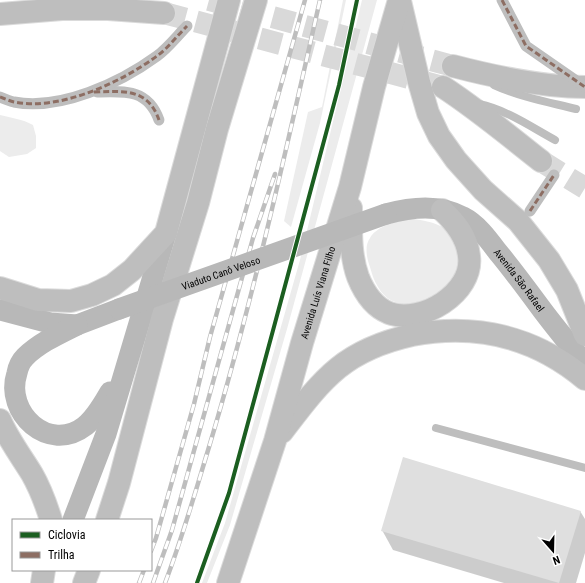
<svg xmlns="http://www.w3.org/2000/svg" width="585" height="583" viewBox="0 0 585 583" font-family="'Roboto Condensed',sans-serif">
<style>
.green{fill:#ececec}
.shadow{fill:#0003}
.building{fill:#dfdfdf}
.lines{fill:none;stroke-linecap:round;stroke-linejoin:round}
.primary-tunnel{stroke:#d9d9d9;stroke-width:22;stroke-dasharray:22 11;stroke-linecap:butt}
.primary-casing{stroke:#dbdbdb;stroke-width:24}
.trunk-casing{stroke:#dbdbdb;stroke-width:24}
.service{stroke:#bebebe;stroke-width:8}
.pedestrian{stroke:#bebebe;stroke-width:11}
.secondary{stroke:#b8b8b8;stroke-width:21}
.primary{stroke:#bebebe;stroke-width:22}
.trunk{stroke:#bebebe;stroke-width:22}
.rail-casing{stroke:#bebebe;stroke-width:4.5}
.rail{stroke:#fff;stroke-width:3;stroke-dasharray:9;stroke-linecap:butt}
.pedestrian-bridge{stroke:#bebebe;stroke-width:11}
.secondary-bridge{stroke:#b8b8b8;stroke-width:21}
.quiet{stroke:#8d6e63;stroke-width:3;stroke-dasharray:6 3;stroke-linecap:butt}
.cycleway-casing{stroke:#fff;stroke-width:6}
.cycleway{stroke:#1b5e20;stroke-width:4}
.labels{text-anchor:middle;dominant-baseline:central;stroke-width:3;stroke-linejoin:round;paint-order:stroke}
.street-label{font-size:10px;fill:#000;stroke:#fff}
</style>
<rect width="100%" height="100%" fill="#fff"/>
<g class="green">
<path d="M343,0H346L320,123L291,227L284,221L308,112L322,107Z"/>
<path d="M362,0H377L287,329L230,525L207,583H202L225,523L300,260Z"/>
<path d="M0,115C12,118 22,119 33,125L36,136V148L27,154L9,157L0,151Z"/>
<path d="M407,218C426,220 458,226 460,249C460,259 458,269 458,278C452,284 445,293 438,297C418,307 391,310 378,287C374,281 372,274 370,267C367,259 364,246 370,238C377,226 395,222 407,218Z"/>
</g>
<path class="shadow" d="M580,511L585,519V553L576,583H504L393,550L382,530Z"/>
<path class="building" d="M403,457L581,511L559,583L381,531Z"/>
<g class="lines">
<g class="primary-tunnel">
<path d="M209,0L453,66"/>
<path d="M164,13L443,87"/>
<path d="M541,161L585,188"/>
</g>
<defs>
<g id="primary">
<path d="M0,14L62,9H108L164,13"/>
<path d="M453,66C495,77 541,87 585,87"/>
<path d="M443,87C477,109 509,136 541,161"/>
<path d="M0,288L38,300L71,301L92,295L113,285L132,270L166,233L229,0"/>
<path d="M0,420C8,439 21,456 32,474C40,488 46,504 51,520"/>
<path d="M42,583L44,570"/>
</g>
<g id="trunk">
<path d="M400,1L419,82L428,113L439,136L456,160L483,190L518,221L549,260L567,290L585,335"/>
<path d="M351,208C351,231 350,255 358,277C364,292 374,307 389,313C421,325 474,293 469,256C467,237 456,223 442,210"/>
<path d="M282,432C299,410 316,386 338,368C359,351 385,341 412,335C476,323 535,337 585,379"/>
<path d="M107,520L119,483L162,319L198,203L217,129L256,0"/>
<path d="M84,583L89,570"/>
<path id="s2" d="M228,583L275,441L302,343L350,187L374,87L399,0"/>
</g>
</defs>
<use href="#primary" class="primary-casing"/>
<use href="#trunk" class="trunk-casing"/>
<g class="service">
<path d="M494,85C520,97 548,102 576,109"/>
<path d="M479,104C507,110 531,127 555,140"/>
<path d="M436,428L585,468"/>
</g>
<g class="pedestrian">
<path d="M97,92C125,91 148,89 159,120"/>
<path d="M0,97C5,99 10,101 14,102C60,111 120,83 157,56C168,48 177,36 187,26"/>
<path d="M530,211L554,175"/>
</g>
<g class="secondary">
<path id="s1" d="M386,214C412,207 439,204 463,217C477,224 488,239 497,251C512,269 526,288 540,307C554,326 570,345 585,364"/>
<path d="M0,310L50,323L77,325L119,309"/>
<path d="M77,325C59,334 39,343 25,357C21,361 18,368 17,373C4,413 49,454 85,426C96,417 103,404 110,392"/>
<path d="M73,520L106,434L166,233"/>
</g>
<use href="#primary" class="primary"/>
<use href="#trunk" class="trunk"/>
<defs>
<g id="rail">
<path d="M151,551L156,538L194,404L210,337L305,0"/>
<path d="M139,583L144,570"/>
<path d="M153,583L172,530L253,238L275,174"/>
<path d="M165,583C182,539 195,493 209,447C253,300 286,150 320,0"/>
</g>
</defs>
<use href="#rail" class="rail-casing"/>
<use href="#rail" class="rail"/>
<path class="pedestrian-bridge" d="M502,0L526,46L585,87"/>
<path class="secondary-bridge" id="s3" d="M119,309L386,214"/>
<g class="quiet">
<path d="M502,0L526,46L585,87"/>
<path d="M94,92C123,91 148,88 159,120"/>
<path d="M0,97C5,99 10,101 14,102C60,111 120,83 157,56C168,48 177,36 187,26"/>
<path d="M530,211L554,175"/>
</g>
<defs>
<path id="cycleway" d="M197,583L229,493L275,323L339,85L357,0"/>
</defs>
<use href="#cycleway" class="cycleway-casing"/>
<use href="#cycleway" class="cycleway"/>
</g>
<g class="labels">
<g class="street-label">
<text stroke="none"><textPath href="#s3" startOffset="108">Viaduto Canô Veloso</textPath></text>
<text stroke="none"><textPath href="#s1" startOffset="164">Avenida São Rafael</textPath></text>
<text stroke="none"><textPath href="#s2" startOffset="304">Avenida Luís Viana Filho</textPath></text>
</g>
</g>
<rect x="12" y="519" width="140" height="52" fill="#ffffff" stroke="#999999"/>
<rect x="20" y="532" width="20" height="6" fill="#1b5e20" stroke="#999999"/>
<text x="48" y="539" font-size="12" fill="#000000">Ciclovia</text>
<rect x="20" y="552" width="20" height="6" fill="#8d6e63" stroke="#999999"/>
<text x="48" y="559" font-size="12" fill="#000000">Trilha</text>
<g transform="translate(553 551) rotate(160)" stroke="#ffffff" stroke-width="3" paint-order="stroke">
<path d="M0-3L7 15L0 10L-7 15Z" fill="#000000"/>
<text y="-6" font-size="11" font-weight="bold" text-anchor="middle" fill="#000000">N</text>
</g>
</svg>
